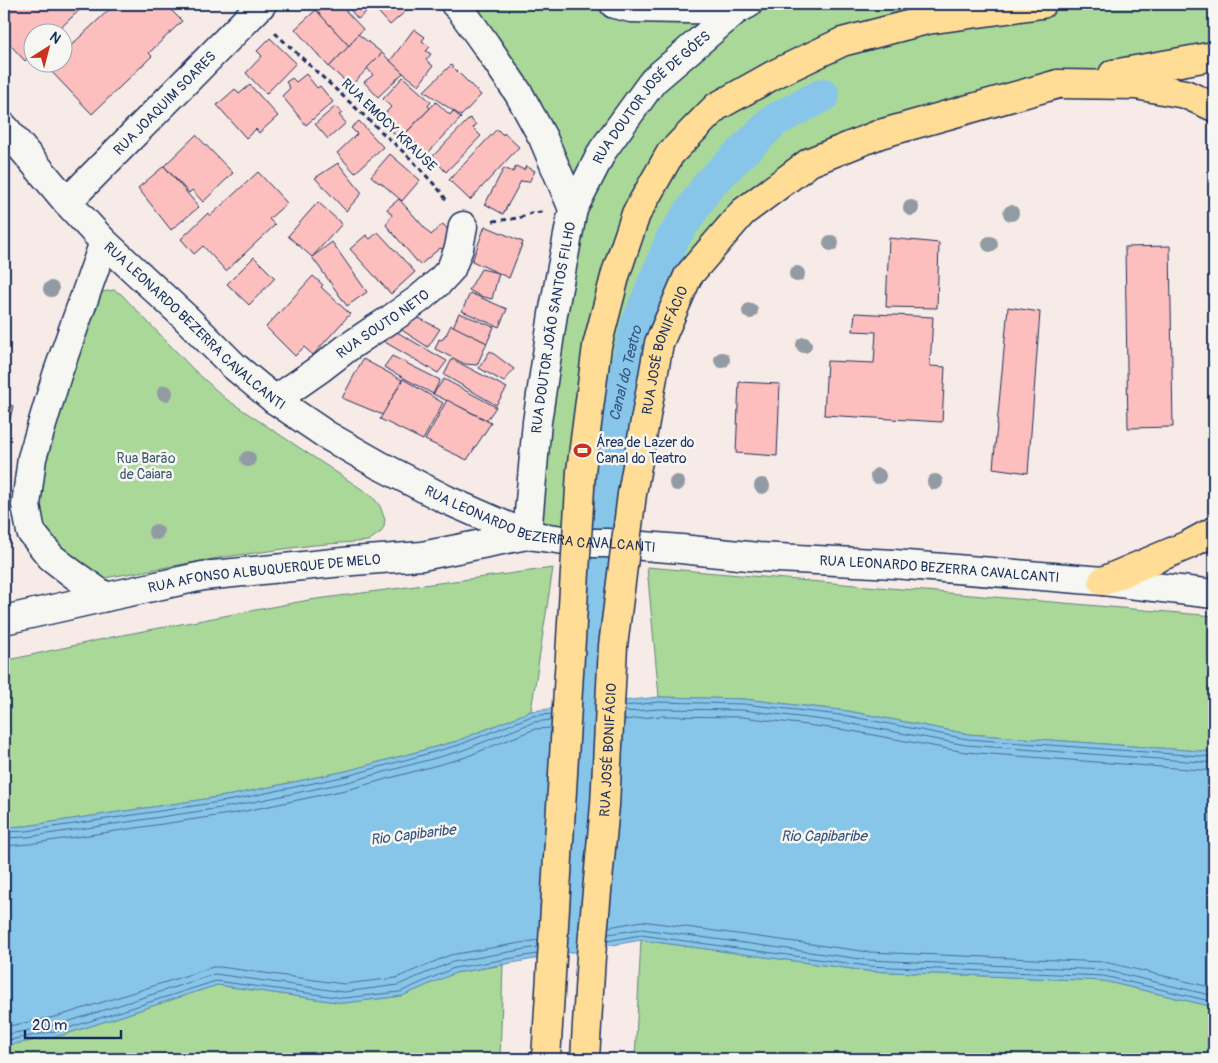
<svg xmlns="http://www.w3.org/2000/svg" width="1218" height="1063" viewBox="0 0 1218 1063" font-family="Pangolin,sans-serif">
<style>
.green{fill:#aad898;stroke:#62847b}
.water{fill:#88c6e9;stroke:#5c8ab1}
.lines{fill:none;stroke-linecap:round;stroke-linejoin:round}
.shore{stroke:#476b96;stroke-width:1}
.canal{stroke:#88c6e9;stroke-width:34}
.building{fill:#fcbfbd;stroke:#1b2f5e}
.minor-casing{stroke:#1b2f5e;stroke-width:31}
.tertiary-casing{stroke:#1b2f5e;stroke-width:31}
.secondary-casing{stroke:#1b2f5e;stroke-width:31}
.primary-casing{stroke:#1b2f5e;stroke-width:31}
.path{stroke:#1b2f5e;stroke-width:3;stroke-dasharray:5 4;stroke-linecap:butt}
.minor{stroke:#f6f6f2;stroke-width:28}
.tertiary{stroke:#f6f6f2;stroke-width:28}
.secondary{stroke:#f6f6f2;stroke-width:28}
.primary{stroke:#ffdd96;stroke-width:28}
.primary-bridge-casing{stroke:#1b2f5e;stroke-width:31;stroke-linecap:butt}
.primary-bridge{stroke:#ffdd96;stroke-width:28}
.tree{fill:#929ba3}
.labels{text-anchor:middle;dominant-baseline:central;stroke-width:5;stroke-linejoin:round;paint-order:stroke}
.street-label{font-size:14px;fill:#1b2f5e;stroke:#f6f6f2}
.poi-label{font-size:14px;fill:#1b2f5e;stroke:#f6f6f2;text-anchor:start}
.park-label{font-size:14px;fill:#3f596c;stroke:#f6f6f2}
.water-label{font-size:15px;font-style:italic;fill:#365581;stroke:#f6f6f2}
</style>
<rect width="100%" height="100%" fill="#f7ebe7"/>
<filter id="ink" filterUnits="userSpaceOnUse"><feTurbulence type="fractalNoise" baseFrequency=".02" numOctaves="2"/><feDisplacementMap in="SourceGraphic" scale="10" xChannelSelector="R" yChannelSelector="G"/><feConvolveMatrix kernelMatrix="1 2 1 2 8 2 1 2 1" color-interpolation-filters="sRGB"/></filter>
<g filter="url(#ink)">
<g class="green">
<path d="M469,4H1214V56L810,162L688,276L628,527L606,543L527,535L573,209Z"/>
<path d="M114,290L121,294L193,369L226,399L372,496L380,506L385,520L384,526L381,532L368,541L314,545L224,557L93,580L70,574L28,506L98,295L102,292Z"/>
<path d="M647,567L1214,616V752L968,734L848,711L744,699L659,697Z"/>
<path d="M553,568L531,711L457,741L346,771L232,795L26,826L4,827V661L117,636L309,600Z"/>
<path d="M641,940L867,971L1104,981L1214,1007V1059H635Z"/>
<path d="M503,965L500,1059H4V1046L63,1035L217,985L344,1003L402,996L455,973Z"/>
</g>
<path class="water" d="M659,697L744,699L848,711L968,734L1214,752V1007L1104,981L867,971L641,940L455,973L402,996L344,1003L217,985L63,1035L4,1046V827L26,826L232,795L346,771L457,741L531,711Z"/>
<g class="lines">
<g class="shore">
<path d="M625,706L659,702L744,704L848,716L967,739L1214,757"/>
<path d="M625,712L659,709L743,710L847,723L966,745L1214,763"/>
<path d="M624,720L660,716L743,717L846,730L965,752L1214,771"/>
<path d="M4,832L27,831L233,800L347,776L459,745L532,716L552,714"/>
<path d="M4,838L27,837L234,806L348,782L461,751L534,722L551,720"/>
<path d="M4,846L29,844L236,813L350,789L463,758L535,729L551,728"/>
<path d="M609,927L642,921L869,952L1105,962L1214,988"/>
<path d="M608,934L642,929L868,960L1105,970L1214,996"/>
<path d="M607,941L641,935L868,966L1104,976L1214,1002"/>
<path d="M4,1027L59,1016L213,967H220L344,984L396,978L450,955L538,940"/>
<path d="M4,1035L61,1024L215,974L344,992L398,985L452,962L538,947"/>
<path d="M4,1041L62,1030L216,981L344,998L400,992L454,968L537,954"/>
</g>
<path class="canal" id="s1" d="M583,750L582,733L606,543L612,428L637,326L672,240L709,184L775,120L823,95"/>
</g>
<g class="building">
<path d="M11,4H86L56,32H32V54L25,61L4,38V10Z"/>
<path d="M115,4H165L182,21L149,53L152,56L92,114L48,68L54,62H62V54Z"/>
<path d="M310,4H339L363,29L349,46Z"/>
<path d="M349,4H402L407,10L390,25L373,6L358,19L347,6Z"/>
<path d="M316,10L349,46L329,67L295,29Z"/>
<path d="M414,29L425,37L422,41L430,47L426,51L431,54L426,60L433,66L419,85L403,73L390,61Z"/>
<path d="M358,34L382,53L351,86L329,67L349,46Z"/>
<path d="M270,38L296,63L266,94L246,73L262,56L257,51Z"/>
<path d="M382,53L403,73L378,97L364,82L373,75L367,68Z"/>
<path d="M451,65L481,95L461,116L424,91Z"/>
<path d="M306,74L317,88L320,86L333,102L306,125L282,96L290,88L286,82L292,78L296,82Z"/>
<path d="M403,77L431,102L428,106L430,108L400,139L379,120L391,107L383,99Z"/>
<path d="M250,85L278,116L259,133L256,129L246,138L217,105L235,89L239,94Z"/>
<path d="M436,102L450,115L453,111L461,118L427,154L405,134Z"/>
<path d="M336,106L342,113L339,115L346,123L328,139L315,124Z"/>
<path d="M470,118L476,125L473,128L481,136L446,172L432,157Z"/>
<path d="M359,121L383,147L355,173L337,153L357,134L351,128Z"/>
<path d="M497,129L503,135L504,133L519,147L470,200L449,180Z"/>
<path d="M196,135L233,173L203,202L192,190L189,193L164,166Z"/>
<path d="M390,154L420,180L402,201L380,182L379,183L371,176Z"/>
<path d="M338,163L362,193L346,211L315,178Z"/>
<path d="M164,166L199,207L171,230L138,188Z"/>
<path d="M516,166L524,170L526,166L535,171L529,182L521,181L503,214L485,204L504,168L513,172Z"/>
<path d="M258,172L287,203L269,219L275,225L226,271L203,246L194,254L181,239L208,213L210,216Z"/>
<path d="M399,199L431,235L443,224L455,238L442,249L440,248L420,265L386,225L392,215L387,209Z"/>
<path d="M318,202L342,224L312,257L288,236Z"/>
<path d="M485,226L523,242L509,278L472,261Z"/>
<path d="M378,232L415,272L391,294L350,249L366,235L370,239Z"/>
<path d="M889,238L939,243L937,308L886,307Z"/>
<path d="M332,242L367,292L347,306L312,257Z"/>
<path d="M1170,246L1173,427L1128,428L1125,247Z"/>
<path d="M254,257L275,278L249,305L227,284Z"/>
<path d="M481,269L499,273L492,299L480,296L469,290Z"/>
<path d="M313,276L323,285L321,287L350,314L313,355L304,347L295,356L266,327Z"/>
<path d="M470,293L507,309L499,327L462,311Z"/>
<path d="M1008,307L1040,312L1028,473L993,468Z"/>
<path d="M409,313L440,329L428,347L400,329Z"/>
<path d="M459,313L494,327L487,343L453,327Z"/>
<path d="M855,313L933,317L930,366L945,367L942,422L824,415L827,361L874,363L876,332L853,331Z"/>
<path d="M451,325L487,343L477,365L465,364L435,349L439,339L442,340L446,334V335Z"/>
<path d="M390,328L447,361L438,373L383,341Z"/>
<path d="M490,351L514,369L504,382L479,368Z"/>
<path d="M392,356L440,380L433,394L384,367Z"/>
<path d="M363,359L402,380L383,415L342,398Z"/>
<path d="M452,359L507,388L496,405L444,375Z"/>
<path d="M403,379L443,403L423,440L380,419Z"/>
<path d="M444,379L496,407L487,420L433,394Z"/>
<path d="M739,382L780,384L777,456L736,453Z"/>
<path d="M447,400L491,423L467,460L425,440Z"/>
<path d="M4,403L13,406L4,446Z"/>
</g>
<g class="lines">
<defs>
<g id="minor">
<path id="s2" d="M67,202L262,4"/>
<path d="M104,242L57,375L32,458L26,505L31,532L51,557L73,574L106,597"/>
<path id="s3" d="M275,400L321,368L347,348L372,331L391,319L419,299L439,282L451,269L459,248L463,226"/>
</g>
<g id="tertiary">
<path d="M614,4L631,8L736,10"/>
<path id="s4" d="M573,209L603,150L653,81L736,10L748,4"/>
<path id="s5" d="M4,620L106,597L203,576L353,561L422,556L527,535L537,422L553,314L573,209L543,138L519,94L486,45L461,10L455,4"/>
</g>
<g id="secondary">
<path id="s6" d="M4,127L67,202L104,242L185,317L234,366L275,400L328,436L379,465L447,500L527,535L586,543H606L681,549L758,557L894,564L1103,581L1214,594"/>
</g>
<g id="primary">
<path d="M927,20L1042,4"/>
<path d="M1113,74L1214,56"/>
<path d="M1058,84L1136,85L1185,94L1214,107"/>
<path d="M1103,581L1188,545L1214,531"/>
</g>
</defs>
<use href="#minor" class="minor-casing"/>
<use href="#tertiary" class="tertiary-casing"/>
<use href="#secondary" class="secondary-casing"/>
<use href="#primary" class="primary-casing"/>
<g class="path">
<path d="M275,33L412,160L441,192L447,201"/>
<path d="M493,221L519,218L531,213L543,212"/>
</g>
<use href="#minor" class="minor"/>
<use href="#tertiary" class="tertiary"/>
<use href="#secondary" class="secondary"/>
<use href="#primary" class="primary"/>
<defs>
<g id="primary-bridge">
<path d="M546,1059L581,471L597,346L616,273L636,214L670,154L716,107L775,74L842,42L927,20"/>
<path id="s7" d="M585,1059L591,956L605,805L613,646L632,494L659,343L688,276L743,212L810,162L880,134L1058,84"/>
</g>
</defs>
<use href="#primary-bridge" class="primary-bridge-casing"/>
<use href="#primary-bridge" class="primary-bridge"/>
</g>
<g class="tree">
<circle cx="911" cy="208" r="8"/>
<circle cx="1011" cy="213" r="8"/>
<circle cx="831" cy="243" r="8"/>
<circle cx="990" cy="244" r="8"/>
<circle cx="797" cy="274" r="8"/>
<circle cx="51" cy="289" r="8"/>
<circle cx="750" cy="311" r="8"/>
<circle cx="804" cy="345" r="8"/>
<circle cx="722" cy="360" r="8"/>
<circle cx="165" cy="393" r="8"/>
<circle cx="248" cy="459" r="8"/>
<circle cx="878" cy="476" r="8"/>
<circle cx="935" cy="482" r="8"/>
<circle cx="677" cy="483" r="8"/>
<circle cx="762" cy="486" r="8"/>
<circle cx="156" cy="532" r="8"/>
</g>
</g>
<defs>
<symbol id="stadium-bare" viewBox="-9 -9 18 18"><path d="M0-5a6.5 5 0 1 0 0 10a6.5 5 0 1 0 0-10ZM-3.5-1.8h7v3.6h-7Z" fill="#c8321e" stroke="#f6f6f2" stroke-width="2.5" paint-order="stroke"/></symbol>
</defs>
<g fill-rule="evenodd">
<use href="#stadium-bare" x="570" y="438" width="25" height="25"/>
</g>
<g class="labels">
<g class="street-label">
<text stroke="none"><textPath href="#s4" startOffset="138">RUA DOUTOR JOSÉ DE GÓES</textPath></text>
<text stroke="none"><textPath href="#s2" startOffset="139">RUA JOAQUIM SOARES</textPath></text>
<text transform="translate(389 125) rotate(44)">RUA EMOCY KRAUSE</text>
<text stroke="none"><textPath href="#s3" startOffset="132">RUA SOUTO NETO</textPath></text>
<text stroke="none"><textPath href="#s6" startOffset="276">RUA LEONARDO BEZERRA CAVALCANTI</textPath></text>
<text stroke="none"><textPath href="#s5" startOffset="740">RUA DOUTOR JOÃO SANTOS FILHO</textPath></text>
<text stroke="none"><textPath href="#s7" startOffset="715">RUA JOSÉ BONIFÁCIO</textPath></text>
<text stroke="none"><textPath href="#s6" startOffset="681">RUA LEONARDO BEZERRA CAVALCANTI</textPath></text>
<text stroke="none"><textPath href="#s6" startOffset="1086">RUA LEONARDO BEZERRA CAVALCANTI</textPath></text>
<text stroke="none"><textPath href="#s5" startOffset="265">RUA AFONSO ALBUQUERQUE DE MELO</textPath></text>
<text stroke="none"><textPath href="#s7" startOffset="310">RUA JOSÉ BONIFÁCIO</textPath></text>
</g>
<g class="poi-label">
<text x="596" y="442">Área de Lazer do<tspan x="596" dy="16">Canal do Teatro</tspan></text>
</g>
<g class="park-label">
<text x="146" y="458">Rua Barão<tspan x="146" dy="16">de Caiara</tspan></text>
</g>
<g class="water-label">
<text stroke="none"><textPath href="#s1" startOffset="380">Canal do Teatro</textPath></text>
<text transform="translate(413 835) rotate(-7)">Rio Capibaribe</text>
<text x="824" y="836">Rio Capibaribe</text>
</g>
</g>
<rect width="1218" height="1063" fill="none" stroke="#f6f6f2" stroke-width="20"/>
<rect x="10" y="10" width="1198" height="1043" fill="none" stroke="#1b2f5e" stroke-width="2" filter="url(#ink)"/>
<g transform="translate(48 48) rotate(36)"><circle r="24" fill="#f6f6f2" stroke="#9ea6b7"/>
<path d="M0-4L9 19L0 12L-9 19Z" fill="#c8321e"/>
<text y="-8" font-size="14" font-weight="bold" text-anchor="middle" fill="#1b2f5e">N</text>
</g>
<path d="M25 1030v8h96v-8" fill="none" stroke="#1b2f5e" stroke-width="2.5"/>
<text x="32" y="1030" font-size="15" fill="#1b2f5e" stroke="#f6f6f2" stroke-width="4" paint-order="stroke">20 m</text>
</svg>
